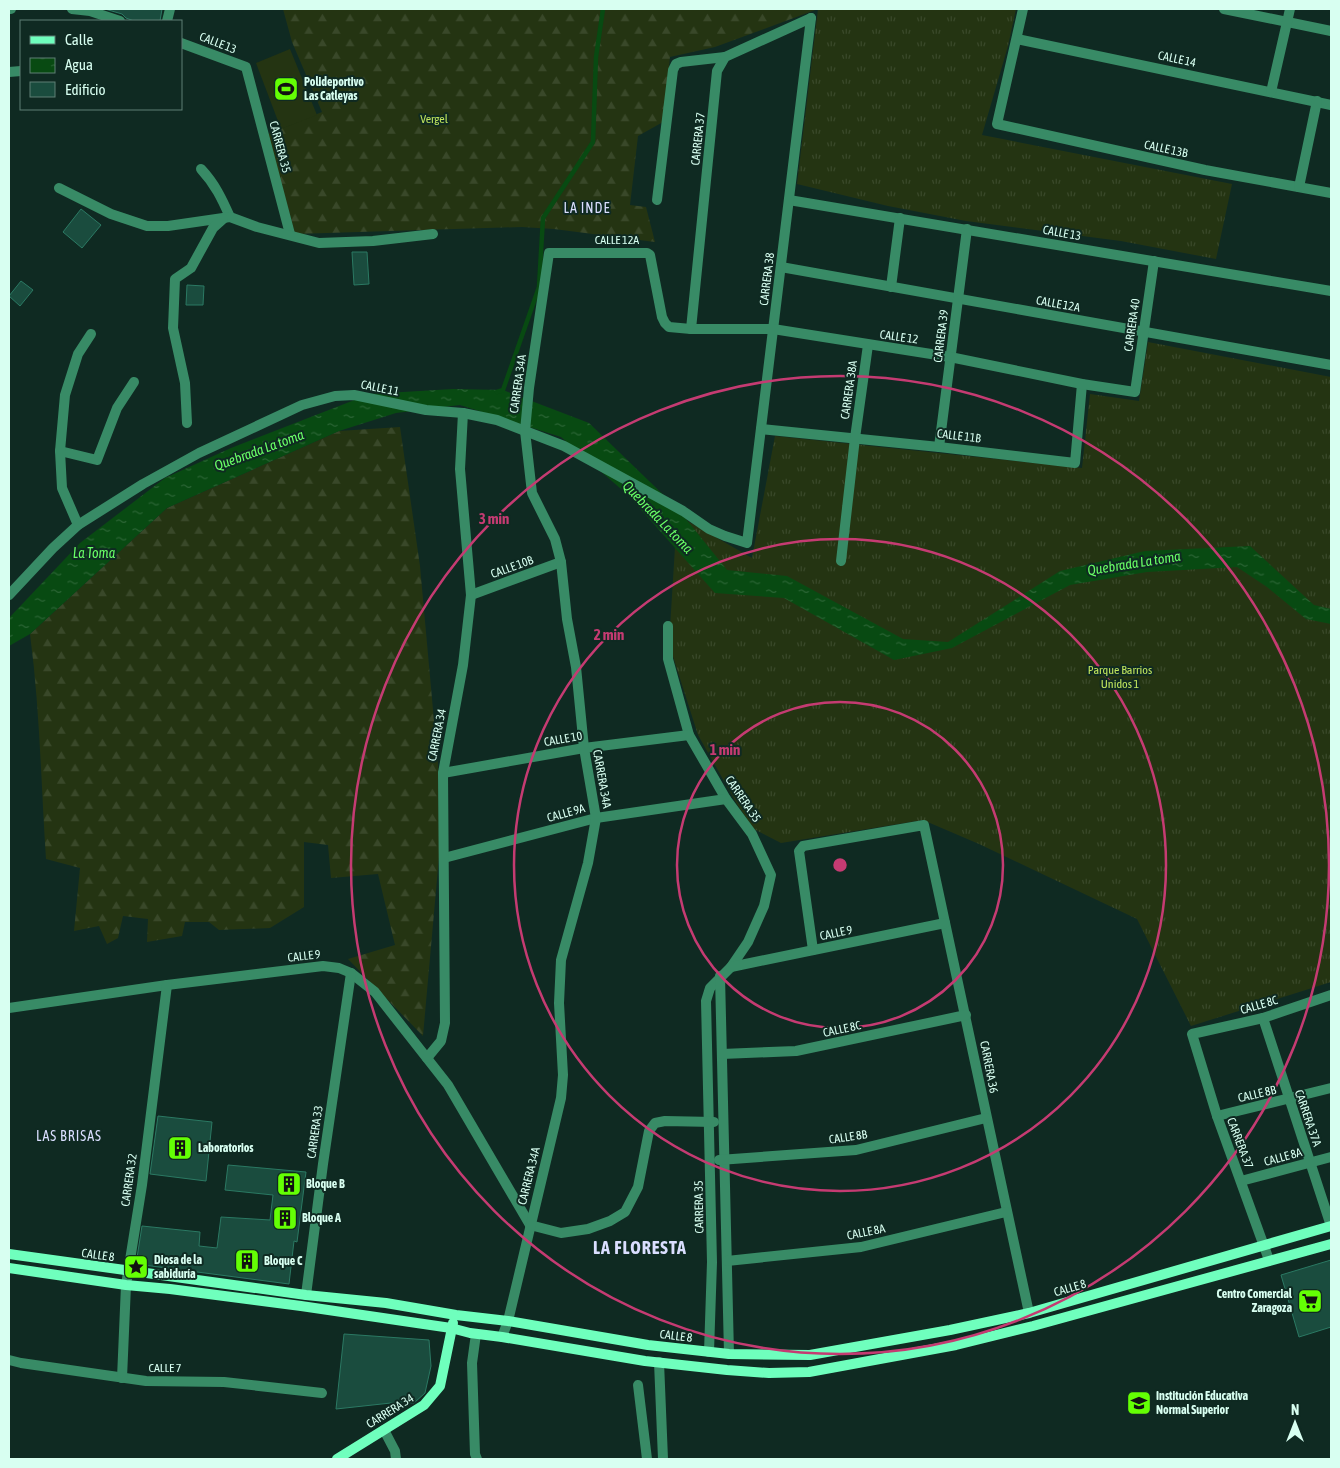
<svg xmlns="http://www.w3.org/2000/svg" width="1340" height="1468" viewBox="0 0 1340 1468" font-family="'Asap Condensed',sans-serif">
<style>
.grass{fill:url(#grass-tufts)}
.forest{fill:url(#forest-firs)}
.pitch{fill:#243412}
.water{fill:url(#water-ripples)}
.lines{fill:none;stroke-linecap:round;stroke-linejoin:round}
.stream{stroke:#084a12;stroke-width:4.5}
.building{fill:#1a4c3e;stroke:#2b7963}
.street{stroke:#388b66;stroke-width:10}
.secondary{stroke:#6fffbd;stroke-width:10}
.ring{fill:none;stroke:#c53b72;stroke-width:2.5}
.labels{text-anchor:middle;dominant-baseline:central;stroke-width:4;stroke-linejoin:round;paint-order:stroke}
.street-label{font-size:12px;fill:#d8fff1;stroke:#0f2a22}
.poi-label{font-size:12px;font-weight:bold;fill:#d8fff1;stroke:#0f2a22;text-anchor:start}
.park-label{font-size:12px;fill:#c1e65d;stroke:#0f2a22}
.neighbourhood-label{font-size:14px;letter-spacing:1px;fill:#dadeff;stroke:#0f2a22}
.water-label{font-size:14px;font-style:italic;fill:#69ff66;stroke:#0f2a22}
.district-label{font-size:18px;font-weight:bold;letter-spacing:1px;fill:#dadeff;stroke:#0f2a22}
.centre{fill:#c53b72;stroke:#0f2a22;stroke-width:2.5}
.ring-label{font-size:15px;text-anchor:middle;font-weight:bold;fill:#c53b72;stroke:#0f2a22;stroke-width:4;stroke-linejoin:round;paint-order:stroke}
</style>
<defs>
<pattern id="grass-tufts" width="24" height="20" patternUnits="userSpaceOnUse" patternTransform="scale(1.25)"><rect width="24" height="20" fill="#243412"/><path d="M3 7l-1-3M5 7V3M7 7l1-3M15 17l-1-3M17 17v-4M19 17l1-3" fill="none" stroke="#394829"/></pattern>
<pattern id="forest-firs" width="22" height="20" patternUnits="userSpaceOnUse" patternTransform="scale(1.25)"><rect width="22" height="20" fill="#243412"/><path d="M5 1l3.5 6h-7zM16 11l3.5 6h-7z" fill="#394829"/></pattern>
<pattern id="water-ripples" width="26" height="14" patternUnits="userSpaceOnUse" patternTransform="scale(1.25)"><rect width="26" height="14" fill="#084a12"/><path d="M2 4q2-2 4 0t4 0M15 11q2-2 4 0t4 0" fill="none" stroke="#2b6535"/></pattern>
</defs>
<rect width="100%" height="100%" fill="#0f2a22"/>
<g class="grass">
<path d="M818,9H1016L1008,46L982,135L1232,184L1216,259L1121,241L966,221L888,206L797,184Z"/>
<path d="M1148,342L1331,377V982L1191,1026L1137,919L979,844L923,820L781,843L754,829L737,804L698,735L669,644L677,515L752,558L775,436L1082,468L1090,394L1139,401Z"/>
</g>
<g class="forest">
<path d="M283,9H818L715,47L670,57L663,122L638,136L630,205L646,207L655,242L554,229L522,227L295,234L268,134L322,112L292,42Z"/>
<path d="M400,427L420,566L439,776V857L423,1036L348,959L395,945L378,874L331,878L328,845L304,842V907L270,928L219,930L209,922H185L182,936L147,942L148,919L123,916L118,938L107,944L99,926L74,931L80,868L46,859C41,784 40,709 30,634L167,508L339,431Z"/>
</g>
<path class="pitch" d="M290,49L317,115L281,129L256,63Z"/>
<path class="water" d="M453,389L503,390L589,423L678,509L727,570L787,576L903,639L948,642L1060,571L1145,551L1250,546L1314,605L1331,609V624L1306,619L1267,587L1237,567L1147,572L1070,585L952,648L894,660L784,598L715,593L628,495L561,437L460,405L396,413L339,431L167,508L30,634L9,646V618L80,543L165,478L231,448L370,394Z"/>
<g class="lines">
<path class="stream" d="M497,392L503,390L539,287L543,218L593,142L596,57L603,9"/>
</g>
<g class="building">
<path d="M105,9H162L160,21H134L126,18L122,14Z"/>
<path d="M81,209L101,225L82,248L63,232Z"/>
<path d="M352,252H367L369,284L354,285Z"/>
<path d="M21,281L33,290L20,306L9,296Z"/>
<path d="M187,285L204,286L203,305H186Z"/>
<path d="M158,1116L212,1122L206,1181L150,1174Z"/>
<path d="M228,1165L306,1172L297,1242L294,1241L289,1284L136,1264L142,1226L200,1232L199,1246L217,1248L221,1217L270,1220L273,1195L225,1190Z"/>
<path d="M1331,1260V1327L1299,1337L1281,1275Z"/>
<path d="M344,1334L429,1340L431,1366L425,1393L414,1403L400,1402L336,1409Z"/>
</g>
<g class="lines">
<g class="street">
<path d="M9,9H11"/>
<path d="M72,9L90,11L120,21"/>
<path d="M1023,9L997,124L1205,170L1331,193"/>
<path d="M1224,9L1331,31"/>
<path d="M167,21L170,9"/>
<path d="M1017,39L1331,105"/>
<path d="M181,43L246,67L290,234"/>
<path d="M9,72L21,71"/>
<path d="M1271,92L1290,9"/>
<path d="M201,169C215,184 222,199 230,217"/>
<path d="M1299,187L1317,101"/>
<path d="M59,188L111,214L147,226H168L230,217L257,227L319,243L373,241L433,234"/>
<path d="M657,200L673,70L676,64L681,62L725,57"/>
<path d="M789,200L1331,291"/>
<path d="M781,267L1331,365"/>
<path d="M891,287L900,218"/>
<path d="M691,329L717,71L725,57L811,18"/>
<path d="M187,423L185,383L173,328L175,279L191,268L213,228L223,219"/>
<path d="M761,429L939,447L1075,463L1082,384"/>
<path d="M939,447L967,229"/>
<path d="M60,451L97,460L117,408L134,382"/>
<path d="M78,525L62,488L60,451L65,395L78,354L91,334"/>
<path d="M841,561L855,438L868,345"/>
<path d="M9,595L53,548L78,525L143,484L199,453L302,405L335,396L354,395L426,410L463,413L497,420L564,446L683,511L709,529L725,536L747,543L811,18"/>
<path d="M471,595L561,562"/>
<path d="M668,626V659L689,735L726,799L752,834L771,875L764,906L748,942L731,967L710,988L706,1001L712,1262L709,1352"/>
<path d="M443,773L584,748L689,735"/>
<path d="M444,858L596,818L726,799"/>
<path d="M813,950L799,851L803,846L924,825L1029,1313"/>
<path d="M731,967L945,923"/>
<path d="M720,976L729,1354"/>
<path d="M9,1008L167,985L323,966L339,968L351,973L375,992L448,1085L530,1225"/>
<path d="M1263,1018L1331,1226"/>
<path d="M722,1054L796,1051L966,1015"/>
<path d="M427,1058L441,1041L445,1023L443,773L463,665L471,595L460,469L463,413"/>
<path d="M1217,1116L1331,1088"/>
<path d="M719,1160L856,1150L986,1118"/>
<path d="M1241,1181L1331,1157"/>
<path d="M530,1225L561,1233L588,1229L610,1221L625,1212L638,1187L649,1131L655,1123L665,1121L714,1122"/>
<path d="M1269,1260L1217,1116L1192,1034L1263,1018L1331,995"/>
<path d="M727,1261L861,1247L1006,1212"/>
<path d="M306,1295L323,1164L351,973"/>
<path d="M476,1334L472,1363L475,1454L477,1459"/>
<path d="M502,1337L508,1321L561,1098L563,1075L559,1003L561,960L588,863L596,818L584,748L576,667L567,619L561,562L555,539L532,493L525,431L529,388L549,253H647L650,255L662,317L665,323L669,327L691,329H773L950,357L1082,384L1135,392L1154,261"/>
<path d="M9,1360L21,1363L146,1381L224,1382L322,1393"/>
<path d="M659,1362L663,1459"/>
<path d="M122,1378L126,1285L142,1185L167,985"/>
<path d="M638,1385L647,1459"/>
<path d="M384,1430L395,1451L396,1459"/>
</g>
<g class="secondary">
<path d="M9,1254L306,1295L386,1303L456,1315L508,1321L648,1345L729,1354L810,1355L950,1330L1029,1313L1331,1226"/>
<path d="M9,1268L126,1285L170,1289L301,1306L451,1328L470,1333L502,1337L645,1361L727,1370L769,1373L809,1372L956,1345L1033,1326L1331,1244"/>
<path d="M337,1459L424,1405L440,1386L453,1323"/>
</g>
</g>
<g class="ring">
<circle cx="840" cy="865" r="163"/>
<circle cx="840" cy="865" r="326"/>
<circle cx="840" cy="865" r="489"/>
</g>
<defs>
<symbol id="stadium-square" viewBox="-11 -11 22 22"><rect x="-9" y="-9" width="18" height="18" rx="4" fill="#64ff04" stroke="#0f2a22"/><path d="M0-5a6.5 5 0 1 0 0 10a6.5 5 0 1 0 0-10ZM-3.5-1.8h7v3.6h-7Z" fill="#111"/></symbol>
<symbol id="building-square" viewBox="-11 -11 22 22"><rect x="-9" y="-9" width="18" height="18" rx="4" fill="#64ff04" stroke="#0f2a22"/><path d="M-4-6H4V6H1V3H-1V6H-4ZM-2.5-4.3h1.7v1.8h-1.7ZM.8-4.3h1.7v1.8H.8ZM-2.5-1h1.7V.8h-1.7ZM.8-1h1.7V.8H.8Z" fill="#111"/></symbol>
<symbol id="sight-square" viewBox="-11 -11 22 22"><rect x="-9" y="-9" width="18" height="18" rx="4" fill="#64ff04" stroke="#0f2a22"/><path d="M0-6L1.8-2.2L6-1.7L2.9 1.2L3.7 5.4L0 3.3L-3.7 5.4L-2.9 1.2L-6-1.7L-1.8-2.2Z" fill="#111"/></symbol>
<symbol id="supermarket-square" viewBox="-11 -11 22 22"><rect x="-9" y="-9" width="18" height="18" rx="4" fill="#64ff04" stroke="#0f2a22"/><path d="M-6-5.5h2.5l.6 2H6L4.5 2H-2.5L-4.4-4H-6ZM-1.5 3.2a1.3 1.3 0 1 0 .1 0ZM3 3.2a1.3 1.3 0 1 0 .1 0Z" fill="#111"/></symbol>
<symbol id="university-square" viewBox="-11 -11 22 22"><rect x="-9" y="-9" width="18" height="18" rx="4" fill="#64ff04" stroke="#0f2a22"/><path d="M0-5L7-2L0 1L-7-2ZM-4 1L0 2.5L4 1V4Q0 6-4 4Z" fill="#111"/></symbol>
</defs>
<g fill-rule="evenodd">
<use href="#stadium-square" x="272" y="75" width="28" height="28"/>
<use href="#building-square" x="166" y="1134" width="28" height="28"/>
<use href="#building-square" x="275" y="1170" width="28" height="28"/>
<use href="#building-square" x="271" y="1204" width="28" height="28"/>
<use href="#building-square" x="233" y="1247" width="28" height="28"/>
<use href="#sight-square" x="122" y="1253" width="28" height="28"/>
<use href="#supermarket-square" x="1296" y="1287" width="28" height="28"/>
<use href="#university-square" x="1125" y="1389" width="28" height="28"/>
</g>
<g class="labels">
<g class="street-label">
<text transform="translate(218 43) rotate(21)">CALLE 13</text>
<text transform="translate(1177 59) rotate(12)">CALLE 14</text>
<text transform="translate(698 139) rotate(-84)">CARRERA 37</text>
<text transform="translate(280 147) rotate(75)">CARRERA 35</text>
<text transform="translate(1166 149) rotate(12)">CALLE 13B</text>
<text transform="translate(1062 233) rotate(10)">CALLE 13</text>
<text x="617" y="240">CALLE 12A</text>
<text transform="translate(767 279) rotate(-83)">CARRERA 38</text>
<text transform="translate(1058 304) rotate(10)">CALLE 12A</text>
<text transform="translate(1132 325) rotate(-82)">CARRERA 40</text>
<text transform="translate(941 336) rotate(-83)">CARRERA 39</text>
<text transform="translate(899 337) rotate(8)">CALLE 12</text>
<text transform="translate(518 384) rotate(-82)">CARRERA 34A</text>
<text transform="translate(380 388) rotate(11)">CALLE 11</text>
<text transform="translate(849 390) rotate(-82)">CARRERA 38A</text>
<text transform="translate(959 436) rotate(7)">CALLE 11B</text>
<text transform="translate(512 567) rotate(-20)">CALLE 10B</text>
<text transform="translate(437 735) rotate(-79)">CARRERA 34</text>
<text transform="translate(563 739) rotate(-10)">CALLE 10</text>
<text transform="translate(602 779) rotate(80)">CARRERA 34A</text>
<text transform="translate(743 799) rotate(56)">CARRERA 35</text>
<text transform="translate(566 813) rotate(-15)">CALLE 9A</text>
<text transform="translate(836 933) rotate(-12)">CALLE 9</text>
<text transform="translate(304 956) rotate(-6)">CALLE 9</text>
<text transform="translate(1259 1005) rotate(-16)">CALLE 8C</text>
<text transform="translate(842 1029) rotate(-12)">CALLE 8C</text>
<text transform="translate(989 1067) rotate(79)">CARRERA 36</text>
<text transform="translate(1257 1094) rotate(-13)">CALLE 8B</text>
<text transform="translate(1308 1118) rotate(71)">CARRERA 37A</text>
<text transform="translate(315 1132) rotate(-82)">CARRERA 33</text>
<text transform="translate(848 1137) rotate(-8)">CALLE 8B</text>
<text transform="translate(1240 1143) rotate(69)">CARRERA 37</text>
<text transform="translate(1283 1157) rotate(-15)">CALLE 8A</text>
<text transform="translate(529 1176) rotate(-76)">CARRERA 34A</text>
<text transform="translate(129 1180) rotate(-82)">CARRERA 32</text>
<text transform="translate(699 1207) rotate(-91)">CARRERA 35</text>
<text transform="translate(866 1232) rotate(-11)">CALLE 8A</text>
<text transform="translate(98 1255) rotate(8)">CALLE 8</text>
<text transform="translate(1070 1288) rotate(-16)">CALLE 8</text>
<text transform="translate(676 1336) rotate(7)">CALLE 8</text>
<text x="165" y="1368">CALLE 7</text>
<text transform="translate(390 1411) rotate(-32)">CARRERA 34</text>
</g>
<g class="poi-label">
<text x="304" y="82">Polideportivo<tspan x="304" dy="14">Las Catleyas</tspan></text>
<text x="198" y="1148">Laboratorios</text>
<text x="306" y="1184">Bloque B</text>
<text x="302" y="1218">Bloque A</text>
<text x="154" y="1260">Diosa de la<tspan x="154" dy="14">sabiduría</tspan></text>
<text x="264" y="1261">Bloque C</text>
<text x="1292" y="1294" text-anchor="end">Centro Comercial<tspan x="1292" dy="14">Zaragoza</tspan></text>
<text x="1156" y="1396">Institución Educativa<tspan x="1156" dy="14">Normal Superior</tspan></text>
</g>
<g class="park-label">
<text x="434" y="119">Vergel</text>
<text x="1120" y="670">Parque Barrios<tspan x="1120" dy="14">Unidos 1</tspan></text>
</g>
<g class="neighbourhood-label">
<text x="587" y="208">LA INDE</text>
<text x="69" y="1136">LAS BRISAS</text>
</g>
<g class="water-label">
<text transform="translate(259 450) rotate(-20)">Quebrada La toma</text>
<text transform="translate(658 517) rotate(46)">Quebrada La toma</text>
<text x="94" y="553">La Toma</text>
<text transform="translate(1134 563) rotate(-9)">Quebrada La toma</text>
</g>
<g class="district-label">
<text x="640" y="1247">LA FLORESTA</text>
</g>
</g>
<circle cx="840" cy="865" r="8" class="centre"/>
<g class="ring-label">
<text x="494" y="524">3 min</text>
<text x="609" y="640">2 min</text>
<text x="725" y="755">1 min</text>
</g>
<rect width="1340" height="1468" fill="none" stroke="#d8fff1" stroke-width="20"/>
<rect x="20" y="20" width="162" height="90" fill="#0f2a22" stroke="#5f7f75"/>
<rect x="30" y="36" width="25" height="8" fill="#6fffbd" stroke="#5f7f75"/>
<text x="65" y="45" font-size="15" fill="#d8fff1">Calle</text>
<rect x="30" y="58" width="25" height="15" fill="url(#water-ripples)" stroke="#5f7f75"/>
<text x="65" y="70" font-size="15" fill="#d8fff1">Agua</text>
<rect x="30" y="82" width="25" height="15" fill="#1a4c3e" stroke="#5f7f75"/>
<text x="65" y="95" font-size="15" fill="#d8fff1">Edificio</text>
<g transform="translate(1295 1423)" stroke="#0f2a22" stroke-width="4" paint-order="stroke">
<path d="M0-4L9 19L0 12L-9 19Z" fill="#d8fff1"/>
<text y="-8" font-size="14" font-weight="bold" text-anchor="middle" fill="#d8fff1">N</text>
</g>
</svg>
